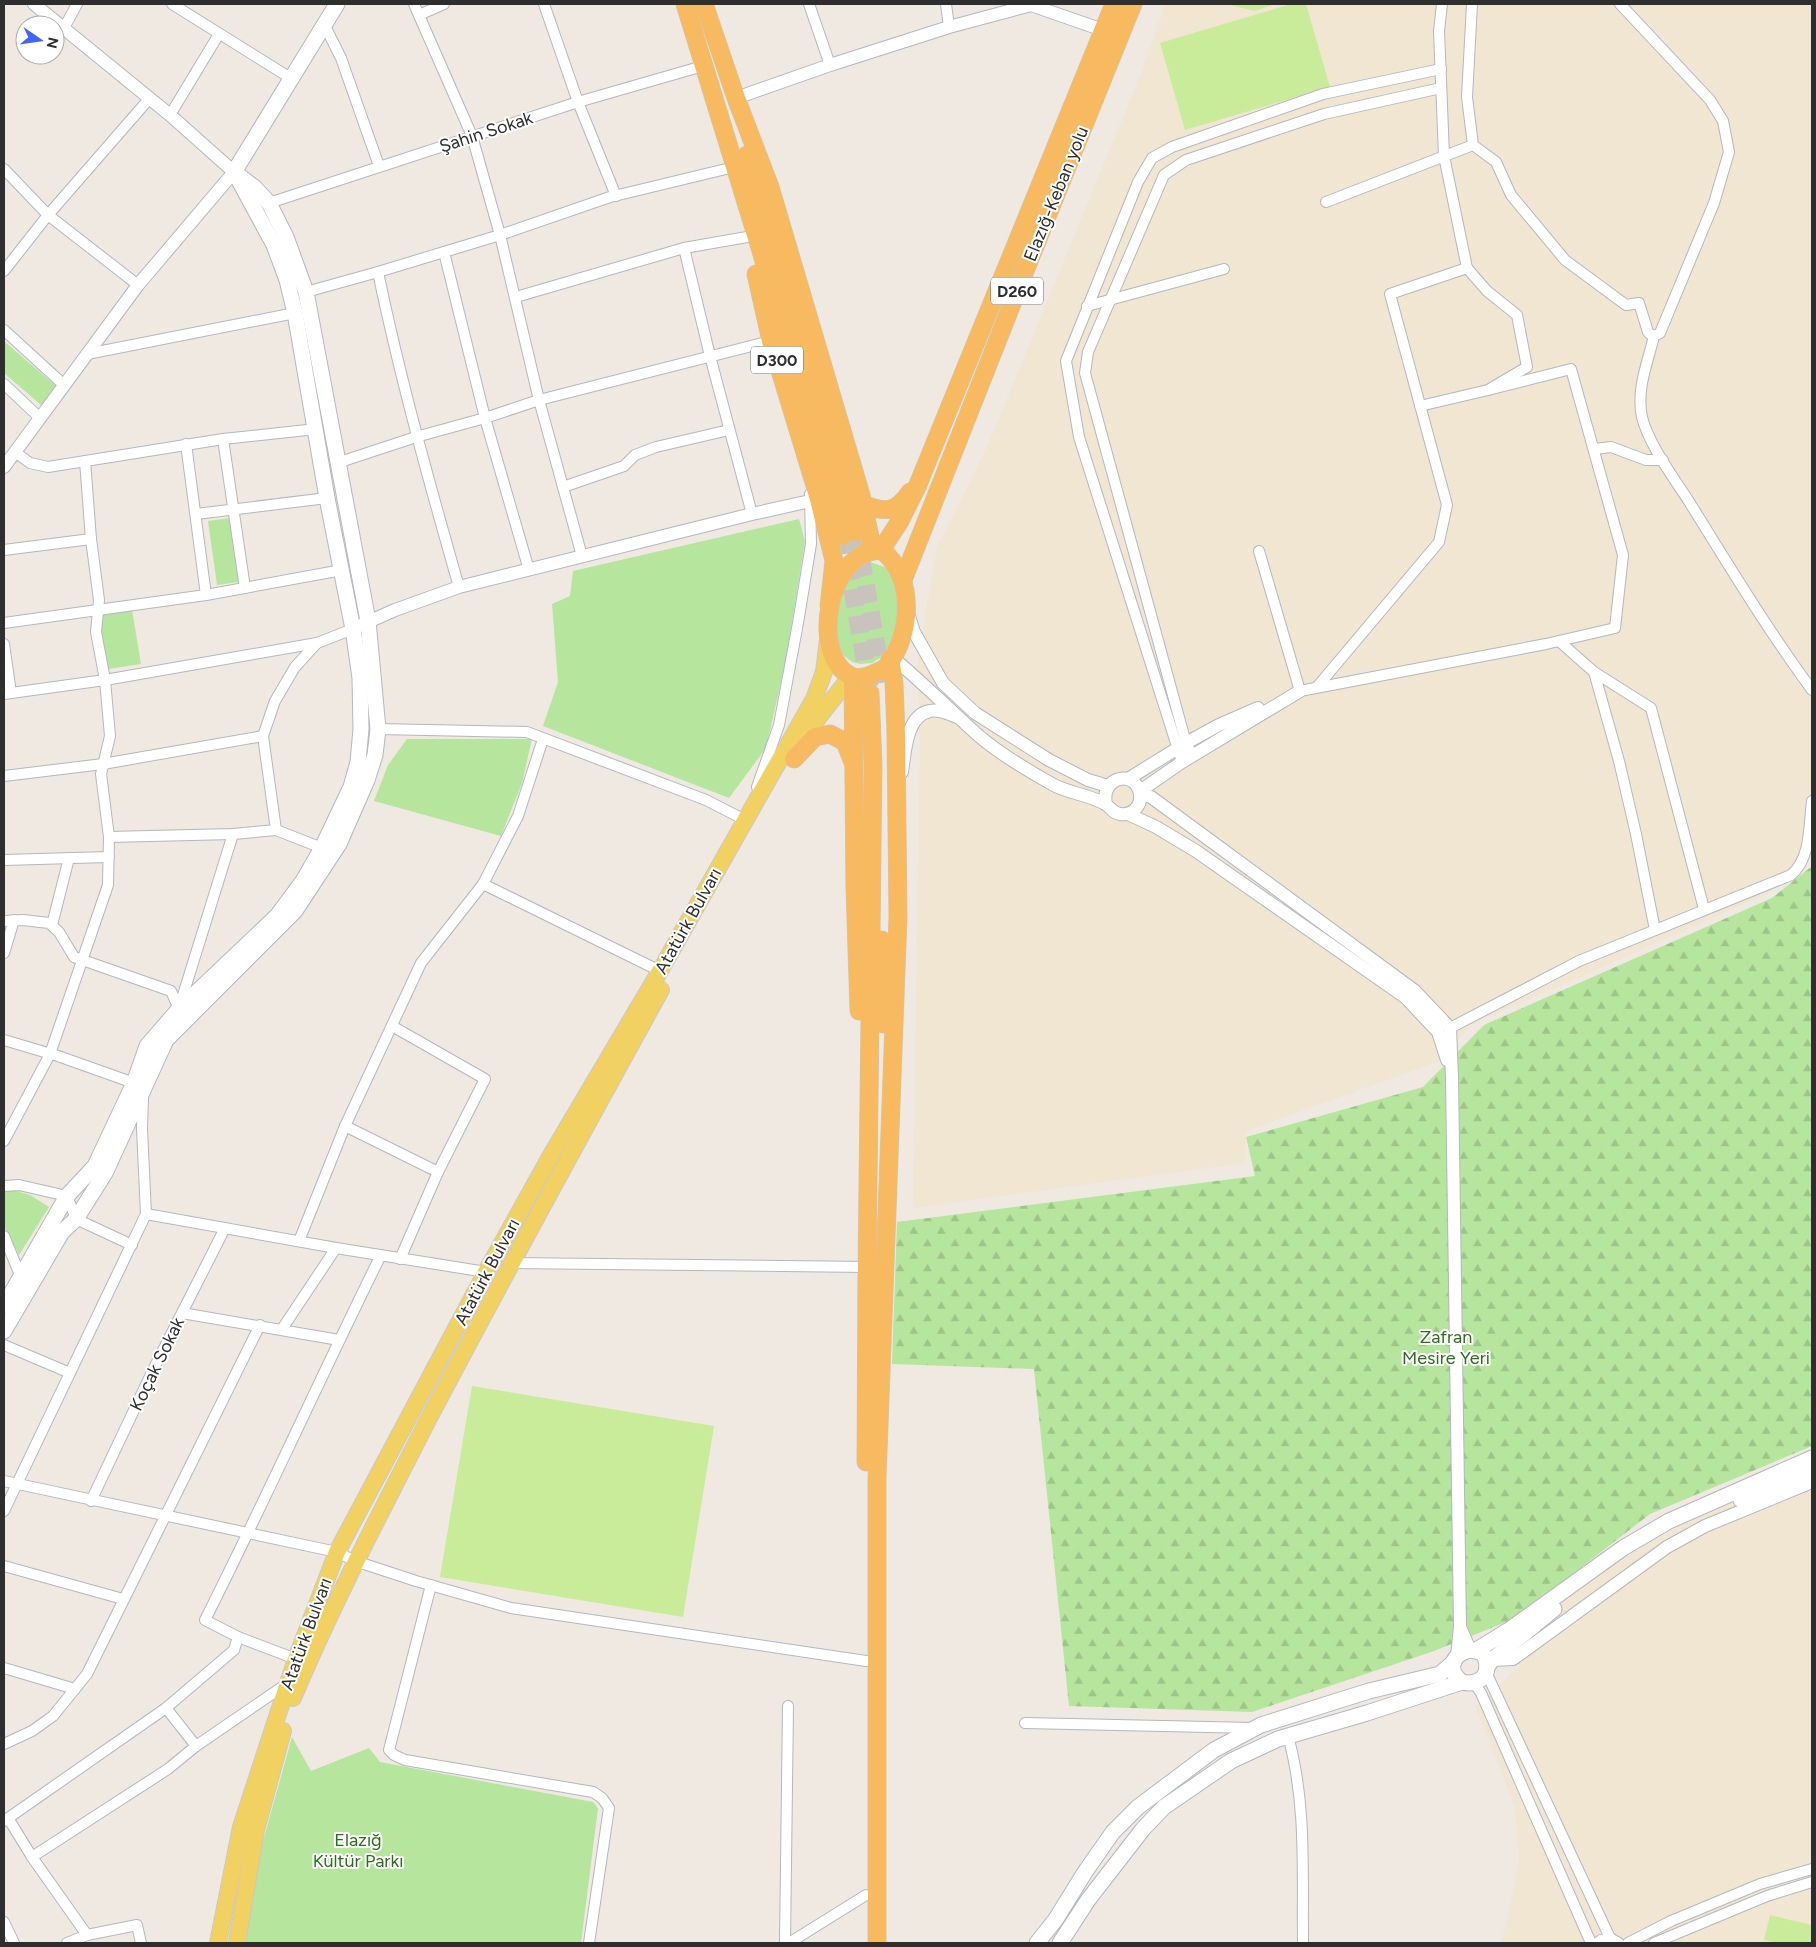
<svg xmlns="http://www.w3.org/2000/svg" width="1816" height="1947" viewBox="0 0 1816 1947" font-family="Figtree,sans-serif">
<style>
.education{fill:#f0e6d1}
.green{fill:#b6e59e}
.forest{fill:url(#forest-firs)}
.pitch{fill:#c9ec9a}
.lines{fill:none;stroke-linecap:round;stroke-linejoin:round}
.trunk-tunnel{stroke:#c8c4bd;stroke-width:18;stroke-dasharray:18 9;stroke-linecap:butt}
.minor-casing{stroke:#b4b7c1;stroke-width:12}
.tertiary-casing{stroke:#b4b7c1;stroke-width:14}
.secondary-casing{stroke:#b4b7c1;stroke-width:17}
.primary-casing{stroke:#c9c9c9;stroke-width:18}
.trunk-casing{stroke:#c9c9c9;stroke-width:19}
.minor{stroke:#fff;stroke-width:10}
.tertiary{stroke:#fff;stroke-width:12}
.secondary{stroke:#fff;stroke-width:15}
.primary{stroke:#f2d163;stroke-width:16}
.trunk{stroke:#f8ba60;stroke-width:18}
.labels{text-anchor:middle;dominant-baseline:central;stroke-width:4;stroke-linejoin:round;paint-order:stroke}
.shield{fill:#fff;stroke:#6d6d6d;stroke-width:1}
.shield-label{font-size:16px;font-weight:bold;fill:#2e2e2e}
.street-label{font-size:18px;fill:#2e2e2e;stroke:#fff}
.park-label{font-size:18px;fill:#2c6e1b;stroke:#fff}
</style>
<defs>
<pattern id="forest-firs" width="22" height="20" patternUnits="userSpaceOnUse" patternTransform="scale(1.25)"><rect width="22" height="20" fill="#b6e59e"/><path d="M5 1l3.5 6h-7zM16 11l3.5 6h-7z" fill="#9dc588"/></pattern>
</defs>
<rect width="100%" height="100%" fill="#efe9e1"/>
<g class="education">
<path d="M1165,4H1812V856L1767,894L1473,1024L1437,1062L1246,1131L1245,1163L913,1208L920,743L918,658L937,548L988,445L1140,76Z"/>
<path d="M1812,1448V1943H1501L1511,1903L1519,1860L1515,1807L1475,1706L1520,1666L1487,1635L1549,1596L1630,1536Z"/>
</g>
<g class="green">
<path d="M4,341L57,387L41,405L4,373Z"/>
<path d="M230,518L239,582L217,585L208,521Z"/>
<path d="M799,519L805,541L786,660L766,748L729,798L543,726L558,682L552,604L570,596L573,571Z"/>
<path d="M870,562L891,569L901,598L893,640L883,656L872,663L860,664L852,662L843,655L837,641L835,620L846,581L857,566Z"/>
<path d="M132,610L141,664L108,669L99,616Z"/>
<path d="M407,739H532L522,783L501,836L374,801L388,765Z"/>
<path d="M10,1189L30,1195L49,1207L19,1255L4,1226V1190Z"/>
<path d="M292,1737L311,1771L369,1748L380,1762L593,1802L598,1808L581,1943H247L244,1939L261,1848Z"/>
</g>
<path class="forest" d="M1812,866V1446L1650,1514L1516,1618L1434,1651L1252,1712L1069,1706L1034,1369L892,1364L897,1222L1255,1176L1246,1137L1423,1087L1484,1025L1772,898Z"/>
<g class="pitch">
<path d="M1226,4H1275L1255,11Z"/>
<path d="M1291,4H1306L1330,87L1185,130L1160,43Z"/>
<path d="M472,1386L714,1426L683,1617L440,1577Z"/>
<path d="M1770,1915L1812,1925V1943H1778L1764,1940Z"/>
</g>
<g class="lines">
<g class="trunk-tunnel">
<path d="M856,532L870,608L884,691"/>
<path d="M843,536L870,690"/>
</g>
<defs>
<g id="minor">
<path d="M172,4L292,79"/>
<path d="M414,4L472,136L500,235L539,400L582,556"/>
<path d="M544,4L578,102L616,196"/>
<path d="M809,4L830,65"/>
<path d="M946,4L949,27"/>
<path d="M1472,4L1467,97L1473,145L1496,162L1511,195L1565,260L1626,305L1639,303L1648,332C1651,336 1656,336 1660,333L1714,203L1729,152L1723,121L1710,100L1620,4"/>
<path d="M419,15L444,4"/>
<path d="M324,24L341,58L379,166"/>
<path d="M64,28L77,4"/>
<path d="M170,115L219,34"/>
<path d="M4,169L48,215L138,285"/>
<path d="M1326,202L1473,145"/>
<path d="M269,203L578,102L703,66"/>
<path d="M684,248L710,356L752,514"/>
<path d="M444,252L485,418L529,570"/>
<path d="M4,271L48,215L149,99"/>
<path d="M378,272C400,378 429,482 459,587"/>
<path d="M306,292L378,272L500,235L610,197L726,169"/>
<path d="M516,297L684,248L747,237"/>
<path d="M1087,306L1224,269"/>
<path d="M4,330L64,385"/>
<path d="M1654,336C1648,362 1636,389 1642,417C1648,443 1673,477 1688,500C1728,564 1767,629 1812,690"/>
<path d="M87,354L295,313"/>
<path d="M4,384L40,418"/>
<path d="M1420,406L1488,390L1527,367L1517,315L1487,291L1467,268"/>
<path d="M223,439L245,588"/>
<path d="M186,444L206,595"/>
<path d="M1595,449L1611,447L1646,460H1663"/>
<path d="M15,452L30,463L48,467L223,439L316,429"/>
<path d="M337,463L416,437L485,418L539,400L771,341"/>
<path d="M563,487L624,466L635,455L656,447L729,430"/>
<path d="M196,514L327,498"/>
<path d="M4,550L91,539"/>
<path d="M1259,551L1300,691L1546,644L1615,628L1623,555L1571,369L1488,390"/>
<path d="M4,623L206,595L342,570"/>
<path d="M1559,641L1594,672L1619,761L1636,834L1655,930"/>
<path d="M4,644L11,693"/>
<path d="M1594,672L1651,708L1704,909"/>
<path d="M1317,687L1439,542L1447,505L1390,294L1467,268L1444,156L1439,31L1442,4"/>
<path d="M4,694L105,680L317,643L353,629"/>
<path d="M378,729L527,732L706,800L745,820L747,815"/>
<path d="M1186,743L1085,373L1088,352L1164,175L1186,160L1324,114L1441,88"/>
<path d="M1182,762L1079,437L1066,361L1138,182L1152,158L1172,147L1323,94L1441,69"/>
<path d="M4,776L103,764L263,736"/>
<path d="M757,787L779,725L798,623L811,544L810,494"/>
<path d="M276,830L322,848"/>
<path d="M109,837L233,834L276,830L263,736L275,701L295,667L317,643"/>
<path d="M4,860L109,857"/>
<path d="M483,884L660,971"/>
<path d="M4,921L23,920L49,923L59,932L74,957L171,991L179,1009"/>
<path d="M52,925L69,858"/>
<path d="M4,953L14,920"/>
<path d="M179,1008L233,834"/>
<path d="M392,1026L485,1079L438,1172L400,1259"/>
<path d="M1450,1028L1579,961L1791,875C1811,859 1809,824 1812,801"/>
<path d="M4,1040L58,1056L134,1083"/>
<path d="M345,1126L438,1172"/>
<path d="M4,1141L50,1054L108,885L109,837L101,774L110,736L105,680L96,632L99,600L91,539L85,461"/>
<path d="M4,1186L19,1185L67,1196L76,1219L132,1245"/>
<path d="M146,1214L336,1248L486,1272"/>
<path d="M4,1236L20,1275"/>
<path d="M299,1241L345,1126L421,963L483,884L518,816L543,739"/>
<path d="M510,1263L867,1267"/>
<path d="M182,1313L339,1340"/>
<path d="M282,1329L336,1248"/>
<path d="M4,1345L70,1373"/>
<path d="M4,1481L337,1552L355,1561L416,1581L511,1608L866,1661"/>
<path d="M91,1501L153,1370L225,1228"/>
<path d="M4,1511L146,1214L142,1129L143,1097"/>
<path d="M4,1566L123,1599"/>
<path d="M431,1585L389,1750L394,1755L405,1760L593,1792L602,1798L609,1808L589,1943"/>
<path d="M238,1637L296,1659"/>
<path d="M4,1668L75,1689"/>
<path d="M1486,1672L1610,1938"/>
<path d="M1474,1683L1481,1693L1591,1943"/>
<path d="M166,1708L196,1746"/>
<path d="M1025,1723L1254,1728"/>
<path d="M1288,1736C1307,1804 1302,1874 1303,1943"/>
<path d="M4,1744L32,1731L53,1716L87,1674L260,1325"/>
<path d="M8,1818L32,1857L87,1935L67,1943"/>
<path d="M4,1821L166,1708L234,1650L238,1637L205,1620C266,1499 321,1376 381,1255"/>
<path d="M32,1857L168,1769L196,1746L288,1683"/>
<path d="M4,1922L14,1943"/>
<path d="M87,1935L137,1925L141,1943"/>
<path d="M785,1943L788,1706"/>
<path d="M789,1943L866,1895"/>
<path d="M1597,1943L1601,1940L1610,1938L1619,1943"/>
<path d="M1628,1943L1671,1921L1760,1884L1812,1869"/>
<path d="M1654,1943L1767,1896L1812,1882"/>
</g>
<g id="tertiary">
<path d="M736,98L830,65L949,27L1031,5L1103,30"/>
<path d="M4,467L138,285L234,172L170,115L34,4"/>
<path d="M908,613L914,632L943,683L975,713L1049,760L1088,780L1108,786"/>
<path d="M359,626L395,610L459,587L752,514L819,499"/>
<path d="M892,657C922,682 950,710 979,736C1001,755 1027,770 1052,784C1067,793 1091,795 1105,804C1111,807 1112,813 1120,814C1132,816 1142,806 1140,794C1136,769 1100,776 1106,804"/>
<path d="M1186,743L1219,725L1258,708"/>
<path d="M902,772C905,753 906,715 930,711C939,709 949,714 957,717"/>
<path d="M1128,779L1186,743L1188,749"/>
<path d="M1140,791L1182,762L1300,691"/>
<path d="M1140,794L1151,797L1415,991L1450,1028L1452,1078L1460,1627"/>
<path d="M1128,814L1156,827L1196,851L1405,997L1438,1032L1447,1060"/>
<path d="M1457,1656L1460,1627L1470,1650"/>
<path d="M1492,1660L1513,1659L1667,1547L1705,1526L1812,1482"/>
</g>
<g id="secondary">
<path d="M234,172L337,4"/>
<path d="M4,1306L67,1196L95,1166L134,1083L147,1046L179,1009L277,916L303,881L322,848L351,787L358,762L361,729L360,678L353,629L327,498L295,313L287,280L274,245L236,175"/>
<path d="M4,1331L62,1232L76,1219L105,1173L166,1040L295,911L339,844L367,780L375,755L378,729L368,621L306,292L286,237L269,203L254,187L234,172"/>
<path d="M1741,1500L1812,1473"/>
<path d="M1475,1651L1509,1630L1623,1548L1669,1521L1812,1458"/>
<path d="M1487,1667L1492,1660L1554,1609"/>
<path d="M1037,1943L1056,1919L1085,1872L1113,1832L1138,1807L1214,1750L1261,1725L1369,1691L1440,1674L1454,1662"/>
<path d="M1060,1943L1088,1900L1143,1829L1164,1807L1231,1761L1278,1739L1367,1713L1462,1682C1474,1685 1487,1680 1487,1666C1486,1633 1431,1658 1462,1682"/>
</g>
<g id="primary">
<path d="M800,748L818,718L851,676"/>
<path d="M293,1698C333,1603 381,1512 428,1420C504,1276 582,1133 661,990"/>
<path d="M218,1943L241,1827L296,1659L337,1552L486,1272L554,1150L660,971L814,699L824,672L828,639"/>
<path d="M237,1943L256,1830L283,1731"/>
</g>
<g id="trunk">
<path d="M685,4L761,251L843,536"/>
<path d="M704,4L736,98L770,187L861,495L873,551"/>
<path d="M747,155L856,532"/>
<path d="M756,274L771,341L819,499L834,561L829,606"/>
<path d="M863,504C885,513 896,513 910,492"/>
<path d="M881,550L900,521L917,487L1114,4"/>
<path d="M881,550C916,575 912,637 886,667C883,670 877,672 873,674C867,677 857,679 851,676C810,657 826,551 881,550Z"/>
<path d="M903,580L1021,281L1133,4"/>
<path d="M853,677L855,889L859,1011"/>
<path d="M794,759L815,737L830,734L845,742L852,760"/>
<path d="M882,940L883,1024"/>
<path d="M866,1462L867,1267L873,764L870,693"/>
<path d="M877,1943V1479L898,917L896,735L894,683L890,659"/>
</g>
</defs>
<use href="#minor" class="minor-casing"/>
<use href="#tertiary" class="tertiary-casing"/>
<use href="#secondary" class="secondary-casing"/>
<use href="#primary" class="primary-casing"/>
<use href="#trunk" class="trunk-casing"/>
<use href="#minor" class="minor"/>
<use href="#tertiary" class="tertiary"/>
<use href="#secondary" class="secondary"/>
<use href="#primary" class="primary"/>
<use href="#trunk" class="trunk"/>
</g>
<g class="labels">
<g class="shield">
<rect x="991" y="277.5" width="52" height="27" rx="4"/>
<rect x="751" y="346.5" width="52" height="27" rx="4"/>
</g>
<g class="shield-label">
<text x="1017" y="291">D260</text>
<text x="777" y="360">D300</text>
</g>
<g class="street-label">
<text transform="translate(486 132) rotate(-18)">Şahin Sokak</text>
<text transform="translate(1056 194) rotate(-68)">Elazığ-Keban yolu</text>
<text transform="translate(688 921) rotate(-61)">Atatürk Bulvarı</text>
<text transform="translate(487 1272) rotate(-62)">Atatürk Bulvarı</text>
<text transform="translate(157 1364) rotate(-64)">Koçak Sokak</text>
<text transform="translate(306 1634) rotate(-70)">Atatürk Bulvarı</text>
</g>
<g class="park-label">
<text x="1446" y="1337">Zafran<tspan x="1446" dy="21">Mesire Yeri</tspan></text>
<text x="358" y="1840">Elazığ<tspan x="358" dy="21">Kültür Parkı</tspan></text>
</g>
</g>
<rect width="1816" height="1947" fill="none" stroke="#2e2e2e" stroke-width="10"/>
<g transform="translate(40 40) rotate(103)"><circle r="24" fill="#ffffff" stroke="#ababab"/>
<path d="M0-4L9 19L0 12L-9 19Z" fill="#4264fb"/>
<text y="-8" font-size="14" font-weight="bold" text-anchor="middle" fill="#2e2e2e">N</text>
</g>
</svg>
